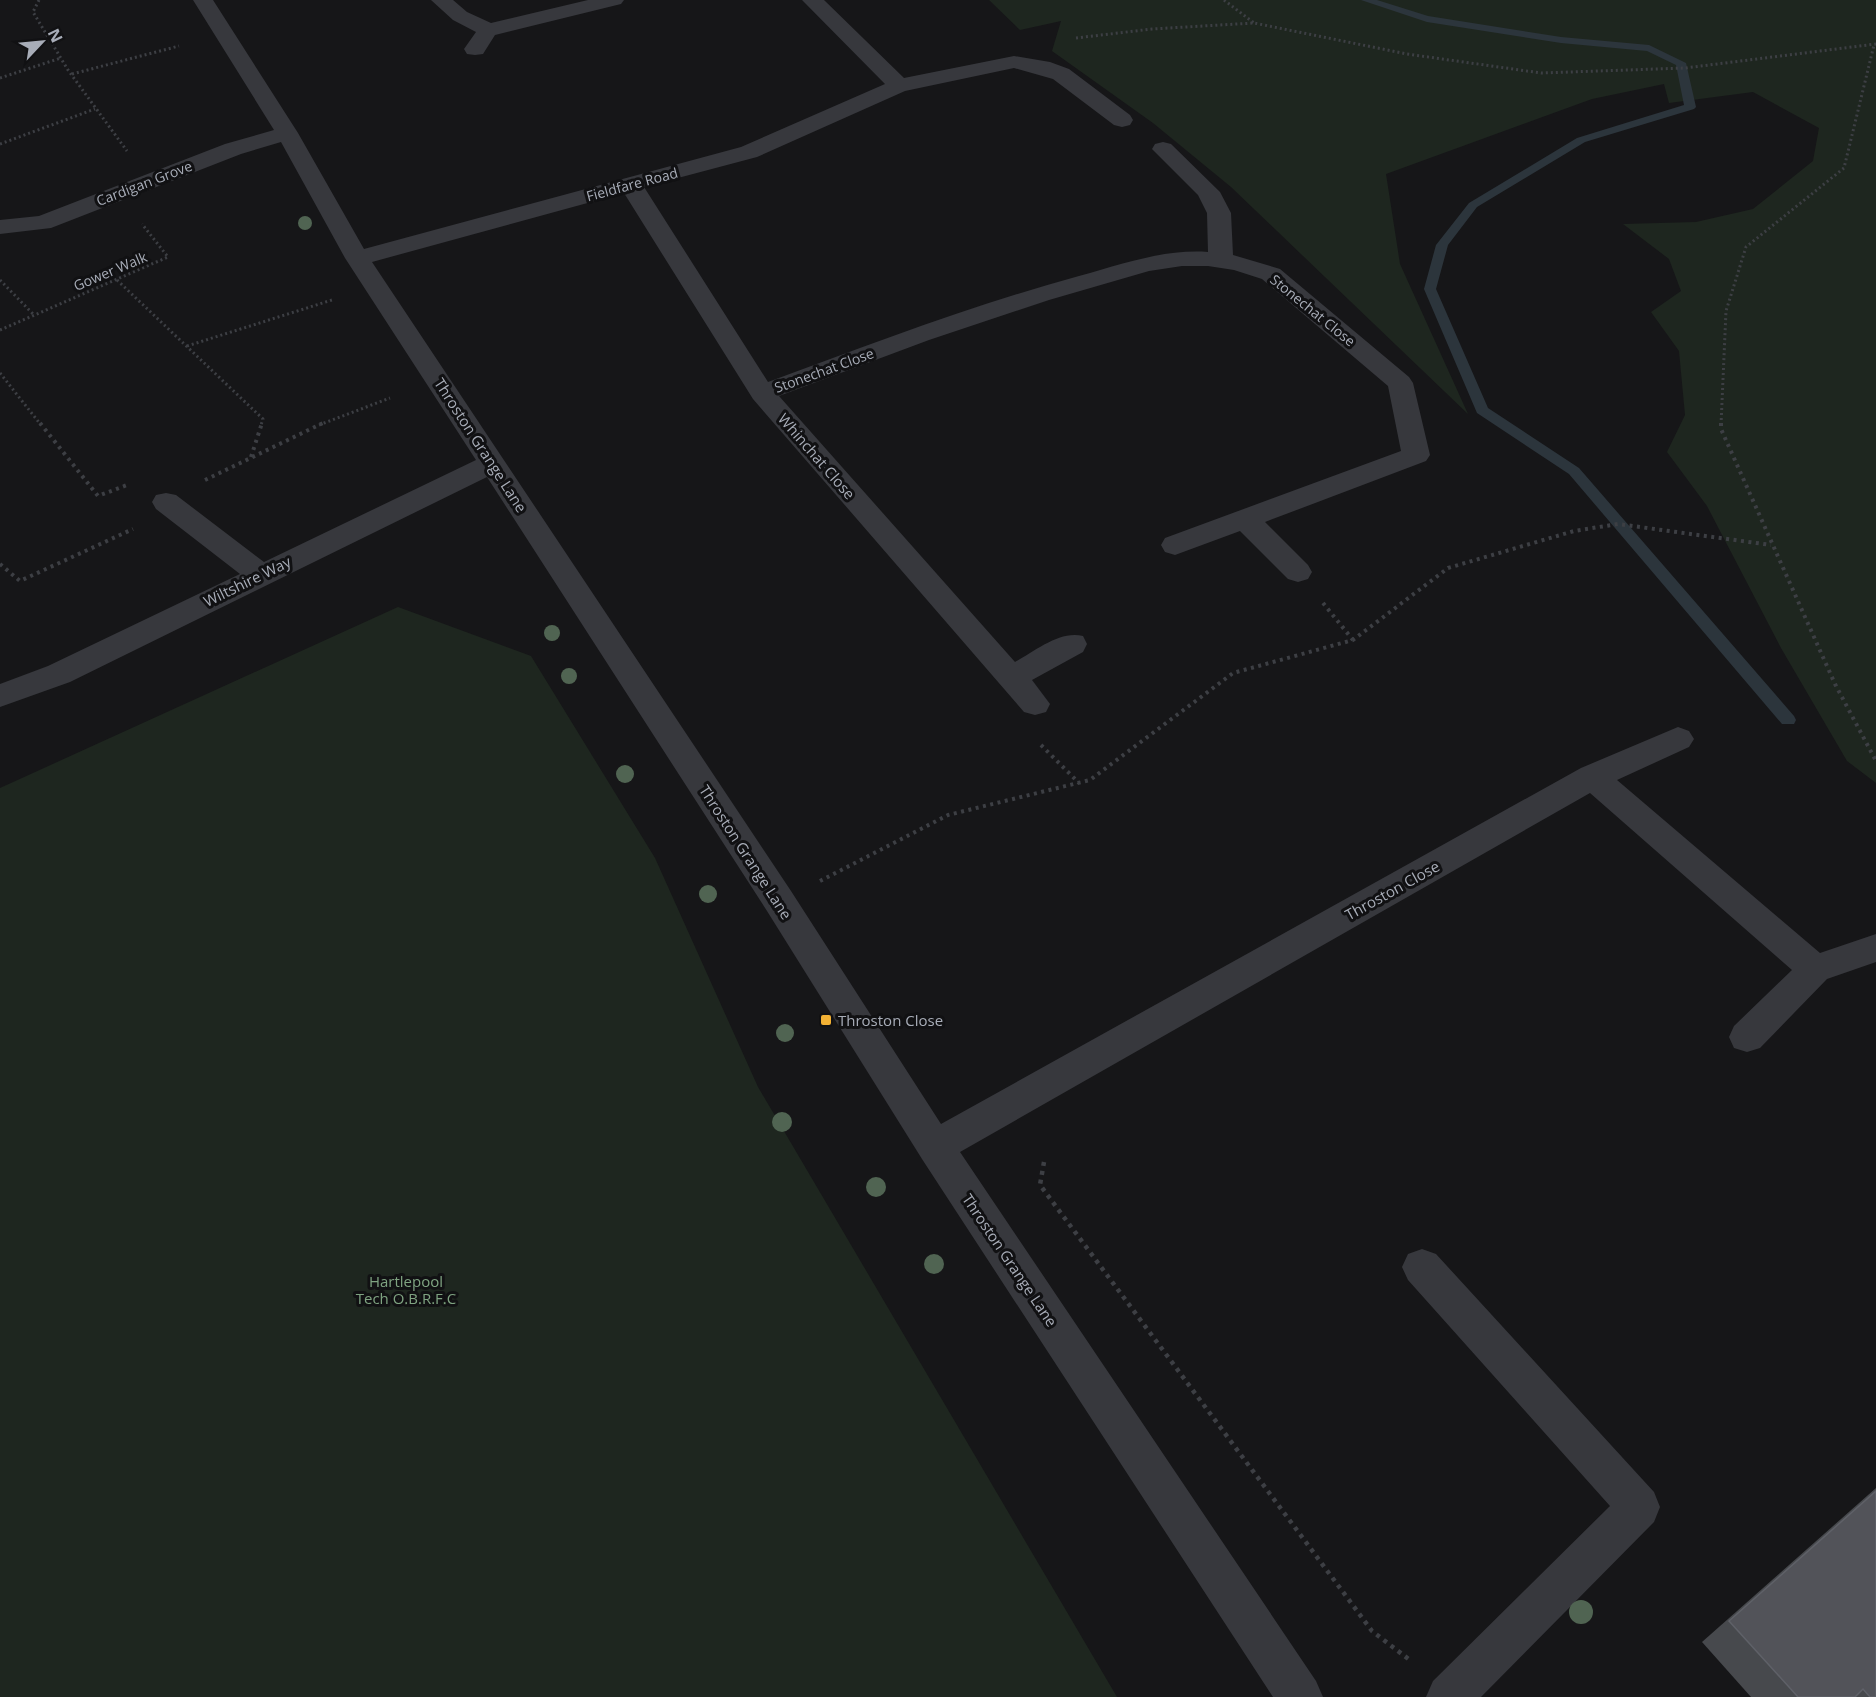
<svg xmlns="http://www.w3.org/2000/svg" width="1876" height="1697" viewBox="0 0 1876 1697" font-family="'Open Sans',sans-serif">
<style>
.green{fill:#1e261f}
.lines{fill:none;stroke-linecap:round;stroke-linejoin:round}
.stream{fill:#2c353c;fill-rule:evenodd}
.path-far2{stroke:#3d3f44;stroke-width:3;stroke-dasharray:2 3;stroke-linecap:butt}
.path-far1{stroke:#3d3f44;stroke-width:4;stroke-dasharray:3 4.5;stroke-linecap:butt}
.path{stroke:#3d3f44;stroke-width:4.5;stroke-dasharray:4 5;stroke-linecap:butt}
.minor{fill:#37383d;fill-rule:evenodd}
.tree{fill:#506452}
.wall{fill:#47494d}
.building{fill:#525359;stroke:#5f6168;stroke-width:1.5}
.poi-dot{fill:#f2b134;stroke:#111113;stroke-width:2}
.labels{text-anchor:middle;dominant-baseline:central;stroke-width:6;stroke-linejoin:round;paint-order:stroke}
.far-street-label{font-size:14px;fill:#a8adb8;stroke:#111113}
.street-label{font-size:15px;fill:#a8adb8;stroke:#111113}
.poi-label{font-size:15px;fill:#a8adb8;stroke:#111113;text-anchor:start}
.park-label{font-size:15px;fill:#7fa381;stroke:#111113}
</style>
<rect width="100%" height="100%" fill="#161618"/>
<g class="green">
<path d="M989,0H1876V783L1847,761L1781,648L1707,506L1667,452L1685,415L1679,351L1651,312L1681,291L1669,259L1623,224L1696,222L1753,209L1813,161L1819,128L1753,92L1669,103L1664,84L1592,99L1386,174L1400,264L1468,414L1231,187L1153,123L1052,51L1061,21L1020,30Z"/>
<path d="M398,607L531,656L655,858L758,1087L1117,1697H0V788Z"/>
</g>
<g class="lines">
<path class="stream" d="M1361,0H1377L1428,16L1561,37L1649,45L1686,63L1696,107L1694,109L1585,142L1477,207L1448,245L1436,289L1488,408L1579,468L1794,716L1796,720L1794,724H1782L1569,474L1477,413L1424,289L1436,245L1469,203L1577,138L1684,105L1676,65L1647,51L1561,43L1427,22Z"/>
<g class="path-far2">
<path d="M39,0L33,12L68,70L127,151"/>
<path d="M1224,0L1254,23"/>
<path d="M1076,38L1152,29L1254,23L1407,54L1541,73L1685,68L1876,44"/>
<path d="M72,74L179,46"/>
<path d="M0,78L61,58"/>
<path d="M0,144L95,109"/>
<path d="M0,280L34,315"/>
<path d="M117,280L263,419L261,425"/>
<path d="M0,330L168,257L142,224"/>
<path d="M187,346L332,300"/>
<path d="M0,373L41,425"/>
<path d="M319,425L390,398"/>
<path d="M1721,425L1726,311L1746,247L1844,168L1874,45"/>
</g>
<g class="path-far1">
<path d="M40,423L98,496L127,485"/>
<path d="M1721,423V429L1835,684L1876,761"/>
<path d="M251,457L262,423"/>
<path d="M205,480L323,423"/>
<path d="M0,564L20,581L133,529"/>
<path d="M1323,603L1353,640"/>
<path d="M1041,745L1079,783"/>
<path d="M820,881L948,815L1090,780L1233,673L1353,640L1448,568L1574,531L1618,524L1771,545"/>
</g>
<path class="path" d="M1044,1162L1040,1185L1372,1631L1411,1661"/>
<g class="minor">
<path d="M193,0H213L298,133L364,249L741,147L885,84L802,0H824L904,78L1014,56L1050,62L1069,69L1130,115L1133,120L1130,125L1122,127L1114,125L1053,79L1014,68L905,91L757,157L644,187L768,382C871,344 973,305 1079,276C1123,264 1163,249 1208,252L1207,213L1198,195L1152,149L1155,144L1163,142L1171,144L1220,192L1231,213L1233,255L1280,269L1409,377L1413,383L1430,455L1426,461L1265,522L1308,565L1312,572L1308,579L1298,582L1288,579L1240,531L1175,555L1165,552L1161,545L1165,538L1401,451L1388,386L1262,279L1234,270L1208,266H1182L1149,271L1049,300L929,340L779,396L1015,662C1035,651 1060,630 1083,636L1087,644L1083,652L1032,680L1050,704L1046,712L1035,715L1024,712L753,399L624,193L372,262L791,891L941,1124L1581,768L1678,727L1689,731L1694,739L1689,747L1617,780L1820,953L1876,934V962L1827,979L1760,1048L1747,1052L1734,1048L1729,1037L1734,1026L1792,970L1590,793L960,1152L1316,1681L1323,1697H1273L922,1159L767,911L487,477L70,682L0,707V684L48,666L240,574L156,509L152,502L156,495L166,493L176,495L264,562L476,460L345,258L281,142L241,154L51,228L0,234V220L39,216L225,144L274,130Z"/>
<path d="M431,0H453L467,12L491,23L588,0H624L621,4L495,35L483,54L475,55L467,54L464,49L476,32L453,20Z"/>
<path d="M1422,1249L1436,1254L1654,1492L1660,1507L1654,1522L1481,1697H1426L1433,1681L1610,1506L1408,1280L1402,1267L1408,1254Z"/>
</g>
</g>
<g class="tree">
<circle cx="305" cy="223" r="7"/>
<circle cx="552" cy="633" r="8"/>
<circle cx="569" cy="676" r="8"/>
<circle cx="625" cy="774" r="9"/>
<circle cx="708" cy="894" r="9"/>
<circle cx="785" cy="1033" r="9"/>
<circle cx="782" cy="1122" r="10"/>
<circle cx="876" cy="1187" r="10"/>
<circle cx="934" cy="1264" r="10"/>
<circle cx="1581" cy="1612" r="12"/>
</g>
<path class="wall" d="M1876,1488V1697H1751L1702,1642Z"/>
<path class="building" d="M1876,1491V1697H1870L1863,1689L1855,1697H1798L1729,1621Z"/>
<rect class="poi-dot" x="820" y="1014" width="12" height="12" rx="3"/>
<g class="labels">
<g class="far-street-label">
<text transform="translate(144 183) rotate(-21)">Cardigan Grove</text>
<text transform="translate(632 184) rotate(-15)">Fieldfare Road</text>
<text transform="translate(110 271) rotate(-23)">Gower Walk</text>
<text transform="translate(1313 310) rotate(39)">Stonechat Close</text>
<text transform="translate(824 370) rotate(-20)">Stonechat Close</text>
</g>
<g class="street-label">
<text transform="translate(481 445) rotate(57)">Throston Grange Lane</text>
<text transform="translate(817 456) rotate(49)">Whinchat Close</text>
<text transform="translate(247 581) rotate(-26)">Wiltshire Way</text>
<text transform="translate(746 852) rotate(57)">Throston Grange Lane</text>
<text transform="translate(1392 890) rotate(-29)">Throston Close</text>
<text transform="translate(1010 1260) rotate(56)">Throston Grange Lane</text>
</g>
<g class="poi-label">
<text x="838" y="1020">Throston Close</text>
</g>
<g class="park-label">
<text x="406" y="1281">Hartlepool<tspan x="406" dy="17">Tech O.B.R.F.C</tspan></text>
</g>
</g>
<g transform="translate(42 42) rotate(64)" stroke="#111113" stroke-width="4.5" paint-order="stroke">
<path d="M0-4.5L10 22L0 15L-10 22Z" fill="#a8adb8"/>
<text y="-9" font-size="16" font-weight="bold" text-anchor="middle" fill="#a8adb8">N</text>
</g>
</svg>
